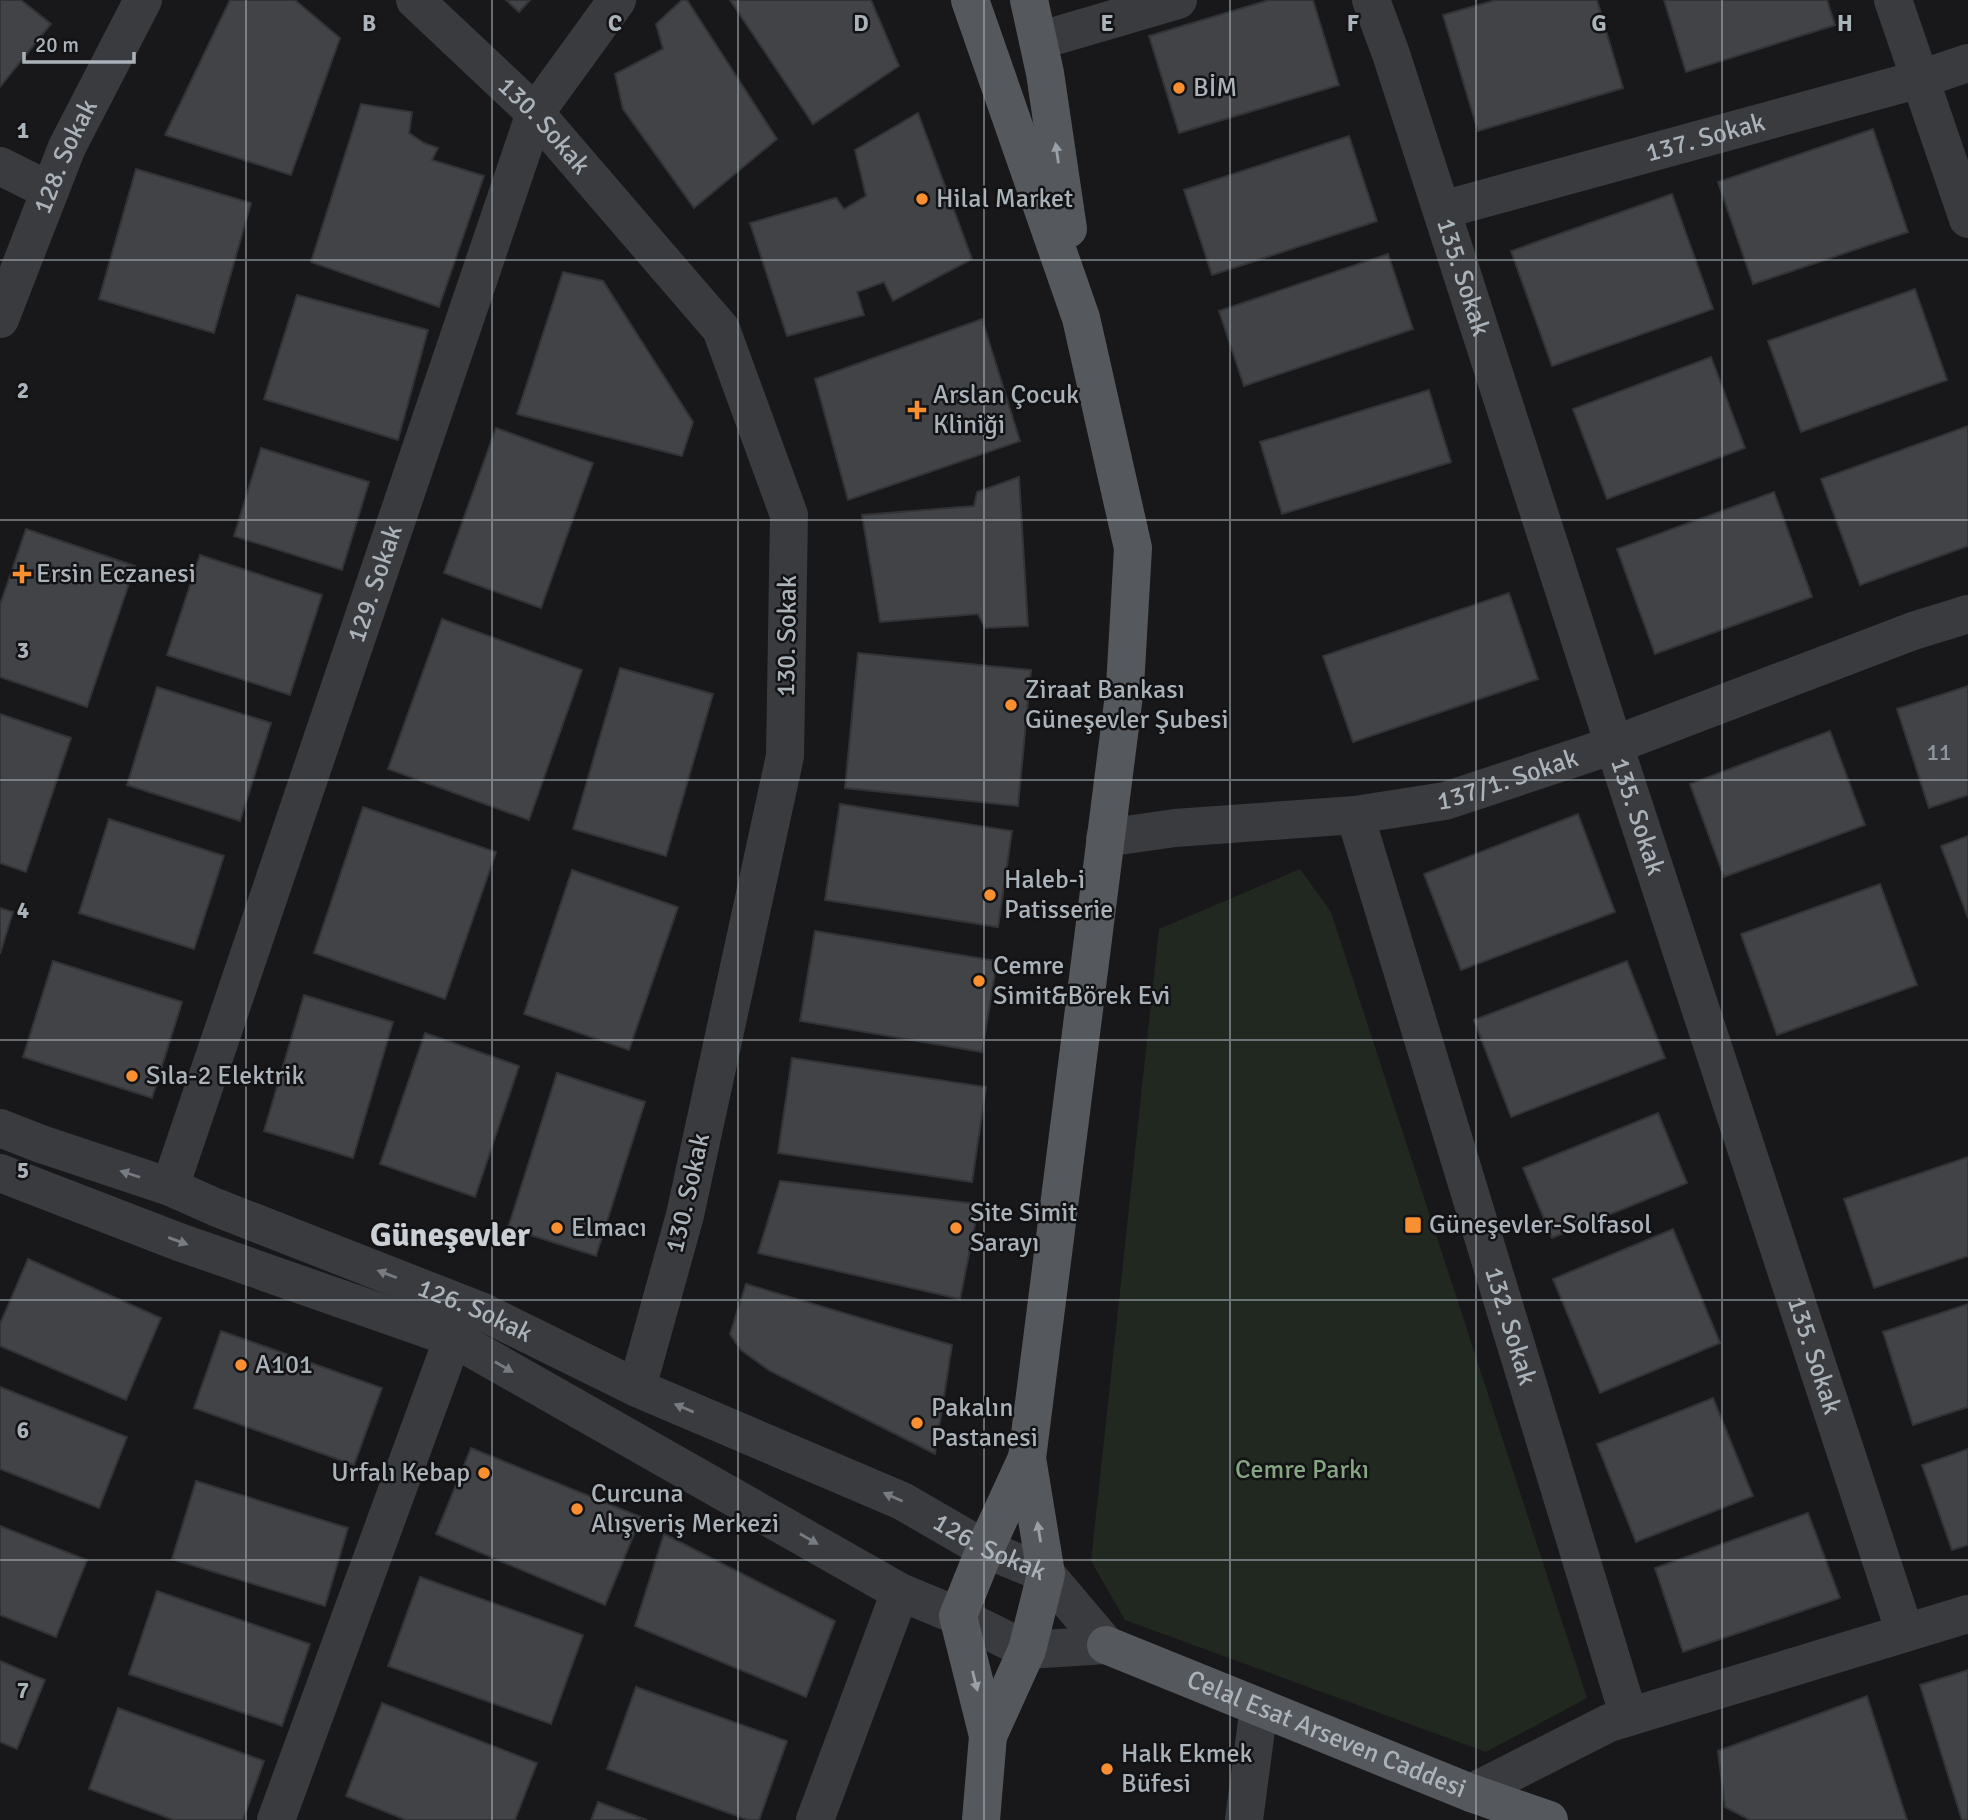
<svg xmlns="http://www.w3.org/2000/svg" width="1968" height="1820" viewBox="0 0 1968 1820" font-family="Signika,sans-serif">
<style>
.green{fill:#20281f}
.building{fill:#424347;stroke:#323336;stroke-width:2}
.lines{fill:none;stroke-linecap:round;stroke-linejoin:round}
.minor{stroke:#393b3f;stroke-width:38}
.major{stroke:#55595e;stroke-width:38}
.oneway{fill:#99a0a8}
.oneway2{fill:#777c83}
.grid{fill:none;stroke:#aab2ba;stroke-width:2;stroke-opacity:0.55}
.poi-dot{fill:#f88f31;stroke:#131315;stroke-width:2.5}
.labels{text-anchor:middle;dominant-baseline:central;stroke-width:5;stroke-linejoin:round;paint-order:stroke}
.number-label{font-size:23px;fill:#90969d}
.poi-label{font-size:26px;fill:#aab2ba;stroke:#131315;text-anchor:start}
.street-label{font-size:26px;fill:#aab2ba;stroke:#131315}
.park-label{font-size:26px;fill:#85a680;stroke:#131315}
.district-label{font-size:33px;font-weight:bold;fill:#cbd0d6;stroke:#131315}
.grid-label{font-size:23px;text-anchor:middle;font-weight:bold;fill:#aab2ba;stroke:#131315;stroke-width:5;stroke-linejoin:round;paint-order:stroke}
</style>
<rect width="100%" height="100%" fill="#18181a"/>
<path class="green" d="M1300,869L1331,912L1587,1698L1486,1752L1125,1620L1091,1561L1159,929Z"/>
<g class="building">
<path d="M0,0H21L51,24L0,87Z"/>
<path d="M230,0H295L340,38L291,175L165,135Z"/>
<path d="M506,0H530L519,12Z"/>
<path d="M682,0H687L777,139L694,208L623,109L615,74L663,49L656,24Z"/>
<path d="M730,0H871L899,66L813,124Z"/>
<path d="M1269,0H1313L1339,85L1179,133L1149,36Z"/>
<path d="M1496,0H1597L1623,88L1478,131L1443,15Z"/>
<path d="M1664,0H1827L1835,25L1686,72Z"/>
<path d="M361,104L412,112L409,133L424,143L438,148L432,160L484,176L439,307L311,262Z"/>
<path d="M918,113L972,259L893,301L884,282L857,292L864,315L787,336L750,223L836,198L844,209L866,196L855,150Z"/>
<path d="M1873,129L1908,232L1753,284L1718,182Z"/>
<path d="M1349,136L1377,221L1212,275L1184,190Z"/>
<path d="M136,169L251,203L214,333L99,299Z"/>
<path d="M1672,194L1713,309L1552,366L1511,251Z"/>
<path d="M1388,254L1413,329L1244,386L1219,311Z"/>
<path d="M563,272L603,281L693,422L682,456L517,414Z"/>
<path d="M1915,289L1947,380L1801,432L1768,341Z"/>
<path d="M297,295L428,330L398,440L264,399Z"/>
<path d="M982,319L1020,441L848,500L815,379Z"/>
<path d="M1711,357L1745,448L1607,499L1573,409Z"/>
<path d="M1429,390L1451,462L1282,514L1260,442Z"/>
<path d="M1968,426V546L1860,585L1821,479Z"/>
<path d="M496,428L593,463L541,608L444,573Z"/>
<path d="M261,448L369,482L342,570L234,536Z"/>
<path d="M1019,477L1028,626L985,628L978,614L880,622L862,515L974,506L977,492Z"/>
<path d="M1774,492L1812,597L1655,654L1617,549Z"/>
<path d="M26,529L135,566L87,707L0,677V605Z"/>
<path d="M200,555L322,595L290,695L167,655Z"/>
<path d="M1509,593L1538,679L1353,742L1323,656Z"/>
<path d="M442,619L582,670L529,820L388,769Z"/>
<path d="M858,653L1031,670L1018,806L845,788Z"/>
<path d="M620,668L713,694L666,856L573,829Z"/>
<path d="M1968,686V795L1929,808L1897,709Z"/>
<path d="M157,687L271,723L240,821L127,785Z"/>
<path d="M0,714L71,738L26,872L0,863Z"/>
<path d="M1830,731L1865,825L1724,877L1690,784Z"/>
<path d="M840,804L1012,831L998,927L825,900Z"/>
<path d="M363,807L496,852L445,999L314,953Z"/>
<path d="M1578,814L1615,912L1461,970L1424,874Z"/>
<path d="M109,819L224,856L194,949L79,913Z"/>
<path d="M1968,836V918L1941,846Z"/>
<path d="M572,870L678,907L629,1050L524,1014Z"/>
<path d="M1880,884L1917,985L1777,1035L1741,934Z"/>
<path d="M0,908L13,912L0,954Z"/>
<path d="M815,931L997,961L982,1052L800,1021Z"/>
<path d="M53,961L182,1002L152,1098L23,1057Z"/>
<path d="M1627,961L1665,1058L1511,1117L1474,1020Z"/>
<path d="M304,995L393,1022L353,1158L264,1131Z"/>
<path d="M425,1033L519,1066L475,1197L380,1164Z"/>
<path d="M792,1058L986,1087L972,1182L778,1153Z"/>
<path d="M557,1073L645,1102L596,1256L508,1228Z"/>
<path d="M1658,1113L1687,1183L1552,1238L1523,1168Z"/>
<path d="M1968,1157V1256L1874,1288L1844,1199Z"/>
<path d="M780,1181L979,1204L960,1299L758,1253Z"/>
<path d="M1673,1229L1720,1343L1600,1393L1553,1279Z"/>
<path d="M28,1259L161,1318L126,1400L0,1346V1324Z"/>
<path d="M746,1284L952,1345L935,1454L770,1371L741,1350L730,1334Z"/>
<path d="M1968,1304V1407L1913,1425L1883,1332Z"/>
<path d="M221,1331L382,1388L354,1465L194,1408Z"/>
<path d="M0,1387L127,1437L99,1508L0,1469Z"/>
<path d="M1713,1398L1753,1496L1636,1542L1597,1444Z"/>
<path d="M471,1448L641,1517L605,1605L436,1534Z"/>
<path d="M1968,1449V1545L1952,1550L1922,1465Z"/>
<path d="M196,1481L348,1528L325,1606L172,1559Z"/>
<path d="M1808,1513L1840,1598L1683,1652L1655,1568Z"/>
<path d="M0,1526L87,1560L56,1637L0,1615Z"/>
<path d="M664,1534L835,1621L806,1697L635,1626Z"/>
<path d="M420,1577L583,1635L551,1724L388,1666Z"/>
<path d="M157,1591L310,1644L282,1726L129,1674Z"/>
<path d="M0,1661L45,1680L17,1749L0,1742Z"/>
<path d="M1968,1670V1820H1962L1920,1685Z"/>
<path d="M636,1687L787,1741L759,1820H748L607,1769Z"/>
<path d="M1867,1696L1907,1820H1750L1725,1807L1718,1751Z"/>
<path d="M382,1703L537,1763L515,1820H406L346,1796Z"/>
<path d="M118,1708L264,1761L243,1820H174L89,1789Z"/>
<path d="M598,1802L647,1820H591Z"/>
</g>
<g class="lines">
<g class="minor">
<path id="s1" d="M415,0L535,113L721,329L789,515L785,756L685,1215L637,1388"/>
<path id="s2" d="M1371,0L1391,54L1614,745L1905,1633"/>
<path d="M1893,0L1968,219"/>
<path d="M1038,41L1178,0"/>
<path d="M0,166L50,191"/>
<path id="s3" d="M1442,210L1920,79L1968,63"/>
<path id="s4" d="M0,319L67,147L143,0"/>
<path id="s5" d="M1355,815L1629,1717"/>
<path id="s6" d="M1105,838L1175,828L1355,815L1445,801L1614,745L1913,631L1968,614"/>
<path id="s7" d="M0,1128L41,1144L170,1187L215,1207L483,1312L637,1388L902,1501L985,1549L1046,1574L1106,1645"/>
<path d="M0,1173L179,1242L453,1338L900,1592L958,1616L1027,1650L1106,1645"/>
<path id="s8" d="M170,1187L535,113L617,0"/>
<path d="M1471,1793L1609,1723L1968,1614"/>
<path d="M276,1820L453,1338"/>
<path d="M815,1820L900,1592"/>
<path d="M1244,1820L1259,1707"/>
</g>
<g class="major">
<path d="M970,0L1081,318L1133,548L1125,687L1027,1458L1046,1574L1027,1650L988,1736"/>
<path d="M1029,0L1045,73L1068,229"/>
<path id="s9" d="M1106,1645L1471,1793L1549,1820"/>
<path d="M981,1820L988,1736L958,1616L985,1549L1027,1458"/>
</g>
</g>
<defs><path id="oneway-solid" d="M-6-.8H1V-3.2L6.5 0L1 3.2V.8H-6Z" transform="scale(1.75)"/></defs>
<g class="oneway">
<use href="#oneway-solid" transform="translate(1057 153) rotate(-98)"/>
<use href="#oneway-solid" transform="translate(1039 1532) rotate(-99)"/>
<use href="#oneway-solid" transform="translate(975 1681) rotate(76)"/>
</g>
<g class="oneway2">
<use href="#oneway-solid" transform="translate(130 1174) rotate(-162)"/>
<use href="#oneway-solid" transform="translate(178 1241) rotate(20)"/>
<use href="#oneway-solid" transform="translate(387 1274) rotate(-159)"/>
<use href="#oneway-solid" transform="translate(504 1367) rotate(30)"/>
<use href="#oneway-solid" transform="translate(684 1408) rotate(-157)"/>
<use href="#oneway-solid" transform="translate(893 1497) rotate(-156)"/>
<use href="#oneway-solid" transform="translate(809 1539) rotate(30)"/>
</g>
<path class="grid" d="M246,0V1820M492,0V1820M738,0V1820M984,0V1820M1230,0V1820M1476,0V1820M1722,0V1820M0,260H1968M0,520H1968M0,780H1968M0,1040H1968M0,1300H1968M0,1560H1968"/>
<g class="poi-dot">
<circle cx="1179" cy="88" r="7"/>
<circle cx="922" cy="199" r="7"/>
<path d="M913.5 399.5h7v7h7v7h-7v7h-7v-7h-7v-7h7z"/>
<path d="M18.5 563.5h7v7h7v7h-7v7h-7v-7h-7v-7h7z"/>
<circle cx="1011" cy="705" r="7"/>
<circle cx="990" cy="895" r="7"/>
<circle cx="979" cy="981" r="7"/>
<circle cx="132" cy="1076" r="7"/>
<rect x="1404" y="1216" width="18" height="18" rx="3.5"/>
<circle cx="557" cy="1228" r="7"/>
<circle cx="956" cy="1228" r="7"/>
<circle cx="241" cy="1365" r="7"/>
<circle cx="917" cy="1423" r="7"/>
<circle cx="484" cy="1473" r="7"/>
<circle cx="577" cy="1509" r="7"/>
<circle cx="1107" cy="1769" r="7"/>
</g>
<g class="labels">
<g class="number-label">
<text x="1939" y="752">11</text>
</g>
<g class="poi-label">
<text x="1193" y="88">BİM</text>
<text x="936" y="199">Hilal Market</text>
<text x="933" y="395">Arslan Çocuk<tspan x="933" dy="30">Kliniği</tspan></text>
<text x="36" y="574">Ersin Eczanesi</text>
<text x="1025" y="690">Ziraat Bankası<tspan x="1025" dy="30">Güneşevler Şubesi</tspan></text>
<text x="1004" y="880">Haleb-i<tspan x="1004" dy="30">Patisserie</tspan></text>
<text x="993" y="966">Cemre<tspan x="993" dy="30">Simit&amp;Börek Evi</tspan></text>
<text x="146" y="1076">Sıla-2 Elektrik</text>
<text x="970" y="1213">Site Simit<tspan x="970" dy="30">Sarayı</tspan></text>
<text x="1429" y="1225">Güneşevler-Solfasol</text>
<text x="571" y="1228">Elmacı</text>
<text x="255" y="1365">A101</text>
<text x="931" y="1408">Pakalın<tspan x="931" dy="30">Pastanesi</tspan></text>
<text x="470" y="1473" text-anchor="end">Urfalı Kebap</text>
<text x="591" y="1494">Curcuna<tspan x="591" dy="30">Alışveriş Merkezi</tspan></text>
<text x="1121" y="1754">Halk Ekmek<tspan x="1121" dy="30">Büfesi</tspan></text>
</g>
<g class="street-label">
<text stroke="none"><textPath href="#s1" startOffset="180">130. Sokak</textPath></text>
<text stroke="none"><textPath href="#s3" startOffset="273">137. Sokak</textPath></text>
<text stroke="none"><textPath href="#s4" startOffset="175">128. Sokak</textPath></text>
<text stroke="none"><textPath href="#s2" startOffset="292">135. Sokak</textPath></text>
<text stroke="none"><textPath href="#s8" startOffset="637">129. Sokak</textPath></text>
<text transform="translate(787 636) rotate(-89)">130. Sokak</text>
<text stroke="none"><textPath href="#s6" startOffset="408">137/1. Sokak</textPath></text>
<text stroke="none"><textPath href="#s2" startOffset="859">135. Sokak</textPath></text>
<text transform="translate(688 1193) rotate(-77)">130. Sokak</text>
<text stroke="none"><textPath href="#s7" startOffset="509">126. Sokak</textPath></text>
<text stroke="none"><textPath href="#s5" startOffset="534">132. Sokak</textPath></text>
<text stroke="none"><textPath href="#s2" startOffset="1426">135. Sokak</textPath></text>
<text stroke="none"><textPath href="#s7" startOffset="1076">126. Sokak</textPath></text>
<text stroke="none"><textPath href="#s9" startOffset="238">Celal Esat Arseven Caddesi</textPath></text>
</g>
<g class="park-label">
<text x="1302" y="1470">Cemre Parkı</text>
</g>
<g class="district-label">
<text x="450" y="1235">Güneşevler</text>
</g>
</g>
<g class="grid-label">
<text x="369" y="31">B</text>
<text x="615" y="31">C</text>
<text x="861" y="31">D</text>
<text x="1107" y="31">E</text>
<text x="1353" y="31">F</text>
<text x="1599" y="31">G</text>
<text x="1845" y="31">H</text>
<text x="23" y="138">1</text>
<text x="23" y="398">2</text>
<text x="23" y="658">3</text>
<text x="23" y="918">4</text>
<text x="23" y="1178">5</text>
<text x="23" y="1438">6</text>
<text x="23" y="1698">7</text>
</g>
<path d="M24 52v10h110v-10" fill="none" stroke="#aab2ba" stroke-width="3.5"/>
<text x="35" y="52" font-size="21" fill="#aab2ba" stroke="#131315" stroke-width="5" paint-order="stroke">20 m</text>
</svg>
